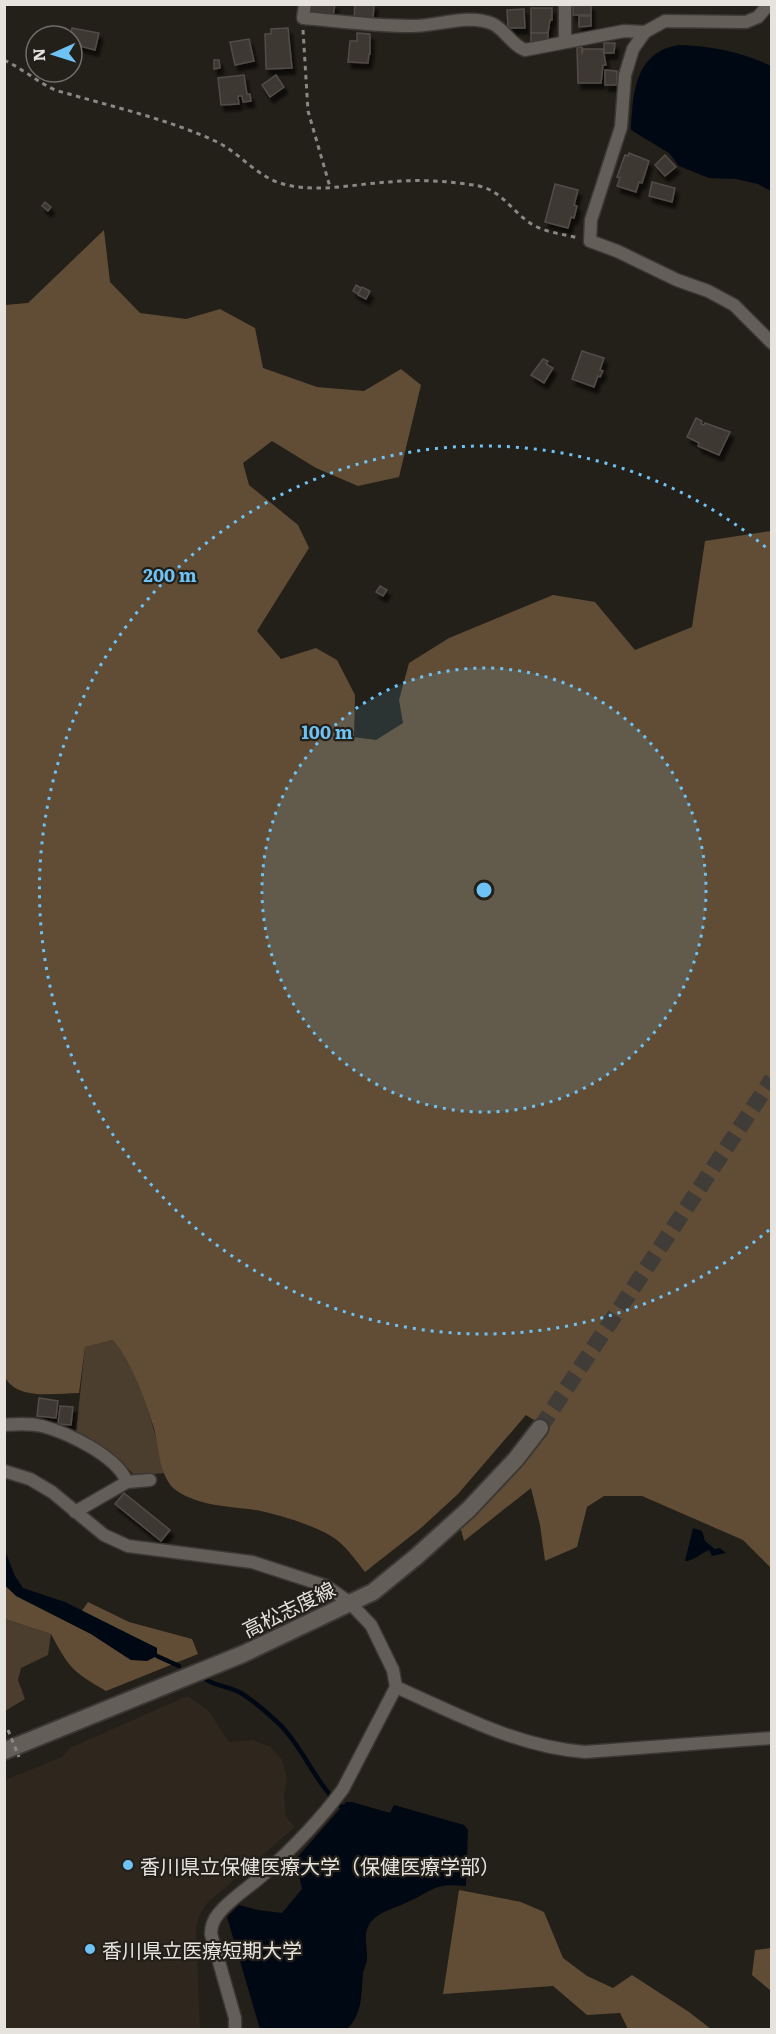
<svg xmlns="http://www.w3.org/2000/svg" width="776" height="2034" viewBox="0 0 776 2034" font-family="Literata,'Noto Sans JP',serif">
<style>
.built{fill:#2f271d}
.green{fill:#4c3e2e}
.forest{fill:#614d35}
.water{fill:#000813}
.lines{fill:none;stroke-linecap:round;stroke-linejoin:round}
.stream{stroke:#000813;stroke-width:4.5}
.building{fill:#3d3833;stroke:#524c47;stroke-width:1.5;filter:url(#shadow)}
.secondary-tunnel{stroke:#403c37;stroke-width:16;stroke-dasharray:16 8;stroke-linecap:butt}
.street-casing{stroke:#3c3835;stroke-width:15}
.secondary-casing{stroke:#3c3835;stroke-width:20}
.path{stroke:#8b8782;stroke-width:3;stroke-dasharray:4.5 4.5;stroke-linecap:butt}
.street{stroke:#635e57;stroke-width:12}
.secondary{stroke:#635e57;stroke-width:16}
.path-bridge{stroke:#8b8782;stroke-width:3;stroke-dasharray:4.5 4.5;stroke-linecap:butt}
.ring{fill:none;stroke:#6fc2f4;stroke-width:3;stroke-dasharray:3 6}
.poi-dot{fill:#6fc2f4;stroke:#231f19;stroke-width:2}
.labels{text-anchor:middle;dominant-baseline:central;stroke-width:4.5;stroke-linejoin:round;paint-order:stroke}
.street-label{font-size:20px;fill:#e6e3df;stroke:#231f19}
.poi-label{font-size:20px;fill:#e6e3df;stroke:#231f19;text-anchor:start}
.centre{fill:#6fc2f4;stroke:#231f19;stroke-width:3}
.ring-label{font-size:18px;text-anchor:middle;font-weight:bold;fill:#6fc2f4;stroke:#231f19;stroke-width:4.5;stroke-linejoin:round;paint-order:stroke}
</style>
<defs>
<filter id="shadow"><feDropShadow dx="3.5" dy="6" stdDeviation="1.5" flood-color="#0009"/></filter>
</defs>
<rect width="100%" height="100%" fill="#231f19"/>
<path class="built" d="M187,1696L208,1710L229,1742L253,1740L271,1747L282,1760L287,1778L284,1797L286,1817L295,1827L207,1903L199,1915L196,1927L200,2029H5V1780L62,1757L70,1748Z"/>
<g class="green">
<path d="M113,1340C142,1377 154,1428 165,1473L135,1476C116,1454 102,1445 76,1433L85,1347Z"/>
<path d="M5,1619L51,1634L48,1655L21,1668L18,1680L25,1699L5,1711Z"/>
</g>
<g class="forest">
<path d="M104,230L110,282L140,313L186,319L220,309L255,328L263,368L317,387L364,391L401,369L421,385L399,477L358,486L316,468L272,441L243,463L249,485L298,525L309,548L257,631L281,659L316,648L337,660L355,695L354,737L376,740L403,723L399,700L409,663L449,638L553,595L595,602L635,650L692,627L705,541L771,531V1568L743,1540L642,1496H604L587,1507L577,1547L545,1561L540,1525L531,1488L464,1541L460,1526L546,1428L526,1415L458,1494L421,1528L365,1572C357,1562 348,1549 338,1541C322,1527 269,1511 248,1509C224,1506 198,1505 177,1491C159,1479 159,1447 154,1428C144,1398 133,1365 113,1340L85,1347L79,1393C56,1393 17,1401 5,1377V305L28,303Z"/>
<path d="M4,1585L17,1596L91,1634L131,1660L157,1648L81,1612L88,1602L129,1622L192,1639L198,1654L106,1691C73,1672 69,1668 51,1634L5,1619Z"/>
<path d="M459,1890L521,1902L544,1912L563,1958L587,1976L613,1988L632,1975L689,2012L711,2029H628L620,2013L587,2015L553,1986L443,1994Z"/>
<path d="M771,1948H772L771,1991L752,1975L755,1950Z"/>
</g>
<g class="water">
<path d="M679,45C712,46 742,52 771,66V191L758,184L736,179L709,178L679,166L669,153L631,130C633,92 635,52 679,45Z"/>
<path d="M693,1528L702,1531L705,1541L715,1549L720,1548L726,1553L712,1556L709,1550C702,1553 693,1561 685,1561Z"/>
<path d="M4,1548L15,1576L23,1588L65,1602L157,1648V1656L147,1661L131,1660L91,1634L16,1596L5,1585Z"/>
<path d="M346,1802H352L390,1813L394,1805L464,1825L468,1830L466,1886C436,1883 436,1888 410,1901C400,1906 385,1910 376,1917C360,1930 368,1943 367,1960C366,1964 364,1969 363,1973C361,1995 363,2013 347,2029H260L227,1917L239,1905L258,1910L282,1913L302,1889L296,1859Z"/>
</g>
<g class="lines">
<g class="stream">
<path d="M157,1656L179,1666"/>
<path d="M205,1679C215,1686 228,1686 239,1692C252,1699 265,1711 275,1720C303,1745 314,1783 342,1807"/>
</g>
</g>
<g class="building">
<path d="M310,4H335L333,16L309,13Z"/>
<path d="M355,4H374L373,19L354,18Z"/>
<rect x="573" y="4" width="18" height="11"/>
<path d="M531,8H552V20H550L548,33H531Z"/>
<path d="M524,9L525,28H508L507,10Z"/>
<path d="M579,16H591V26L579,27Z"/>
<path d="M72,28L99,33L95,50L72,44V36H70Z"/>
<path d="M288,28L292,68L266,69L265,34H271V29Z"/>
<path d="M357,33L370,34V54H369L368,63L348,62L350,41H357Z"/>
<path d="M531,33H548V39L531,44Z"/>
<path d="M249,39L254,61L235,65L230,42Z"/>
<path d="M604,43H615L614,53H604Z"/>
<path d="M577,47H582V54L583,49H603L606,65H603L601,83H578Z"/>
<path d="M214,60H219L220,68L214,69Z"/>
<path d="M605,70L617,71V85H605Z"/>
<path d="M244,75L247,94H250L251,101L243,102L242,96H238L239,104L221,105L218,78Z"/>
<path d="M276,75L284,87L270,97L262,85Z"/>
<path d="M629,153L649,161L642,183L639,182L636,192L617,186L620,178L617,177L625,155L628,156Z"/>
<path d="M665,155L676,167L665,176L655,165Z"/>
<path d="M652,182L675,188L672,202L649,196Z"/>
<path d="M555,184L578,190L574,205L577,206L574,218L571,217L568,228L545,222Z"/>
<path d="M45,202L51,207L48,211L42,206Z"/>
<path d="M356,285L361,288L358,294L353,291Z"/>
<path d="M362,287L370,291L366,299L358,295Z"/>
<path d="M582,351L604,358L600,370L603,371L600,377L598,376L594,387L572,379Z"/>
<path d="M543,359L548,361L546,364L553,368L544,383L531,375Z"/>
<path d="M696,418L702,421L701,424L704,425L705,423L730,432L719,455L698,446L699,443L687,437Z"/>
<path d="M380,586L387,590L383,596L376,592Z"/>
<path d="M39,1398L58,1401L56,1418L37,1416Z"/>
<path d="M60,1406L73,1407L71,1425L58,1424Z"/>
<path d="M124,1493L170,1530L161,1541L115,1504Z"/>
</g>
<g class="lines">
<path class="secondary-tunnel" d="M540,1428L772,1079"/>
<defs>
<g id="street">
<path d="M305,4L303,18C338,21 374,26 410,26C434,27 469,13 493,24C505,30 512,45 525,50L624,31L645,32"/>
<path d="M565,4V41"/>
<path d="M769,4L758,17L746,22L665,21L645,32L633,49L625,75L621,127L591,220L590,241L617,251L677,280L708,291L734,305L772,343"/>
<path d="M4,1425C17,1424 30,1423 42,1426C68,1433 117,1456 127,1482L150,1480"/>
<path d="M4,1471L30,1479L52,1492L104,1535L128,1546L252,1562L326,1586L349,1602L371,1625L393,1670L396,1687C457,1714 517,1747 585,1752L772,1738"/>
<path d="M75,1512L127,1482"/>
<path d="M235,2030V2018L211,1934C211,1926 213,1920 219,1913C231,1898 250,1887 264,1874C293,1848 320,1820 343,1789L396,1687"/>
</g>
<path id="secondary" d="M4,1751L243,1654L373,1592L417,1556L469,1509L516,1459L540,1428"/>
</defs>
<use href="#street" class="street-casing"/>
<use href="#secondary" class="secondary-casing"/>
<g class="path">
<path d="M303,30L308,111L330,187"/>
<path d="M4,60C23,69 36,81 55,90C109,106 165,118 215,141C239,152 255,175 280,183C314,194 354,184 389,182C418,179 450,181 479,186C502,191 512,211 530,223C543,232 563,234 578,238"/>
</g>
<use href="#street" class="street"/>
<use href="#secondary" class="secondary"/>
<path class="path-bridge" d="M8,1730L19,1757"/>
</g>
<circle cx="484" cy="890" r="222" fill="#6fc2f4" fill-opacity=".12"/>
<g class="ring">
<circle cx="484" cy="890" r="222"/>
<path d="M769 1230A444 444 0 1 1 769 550"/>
</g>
<g class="poi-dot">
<circle cx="128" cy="1865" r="6"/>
<circle cx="90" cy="1949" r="6"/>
</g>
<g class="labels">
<g class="street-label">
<text transform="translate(288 1608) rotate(-26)">高松志度線</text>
</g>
<g class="poi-label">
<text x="140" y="1865">香川県立保健医療大学（保健医療学部）</text>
<text x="102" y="1949">香川県立医療短期大学</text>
</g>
</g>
<circle cx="484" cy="890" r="9" class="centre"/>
<g class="ring-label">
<text x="170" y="582">200 m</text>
<text x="327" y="739">100 m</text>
</g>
<rect width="776" height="2034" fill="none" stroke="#e6e3df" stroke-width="12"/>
<g transform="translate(54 54) rotate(267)"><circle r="28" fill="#231f19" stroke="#716d68" stroke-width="1.5"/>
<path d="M0-4.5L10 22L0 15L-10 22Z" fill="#6fc2f4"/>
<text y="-9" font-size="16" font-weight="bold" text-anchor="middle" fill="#e6e3df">N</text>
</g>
</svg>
